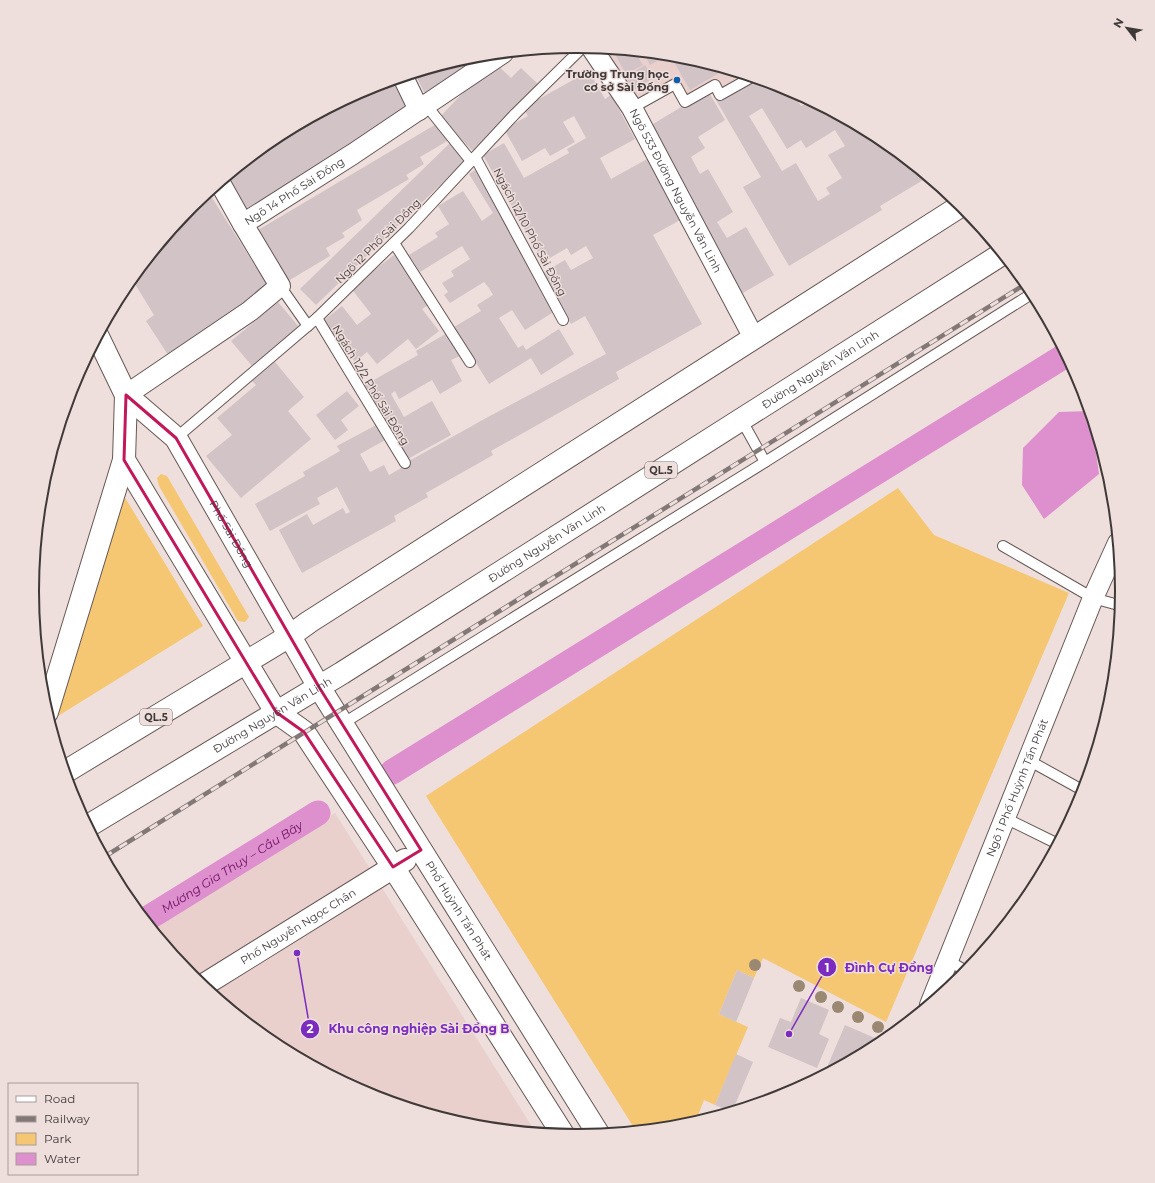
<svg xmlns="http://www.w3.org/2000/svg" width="1155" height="1183" viewBox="0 0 1155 1183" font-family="Montserrat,sans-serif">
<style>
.built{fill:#e9d0cd}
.green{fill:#f6c772}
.water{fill:#de8fce}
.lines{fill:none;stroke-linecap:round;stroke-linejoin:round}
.canal{stroke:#de8fce;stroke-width:25}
.building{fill:#d2c3c6;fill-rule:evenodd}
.service-casing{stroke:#665856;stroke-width:12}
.minor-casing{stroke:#665856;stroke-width:22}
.tertiary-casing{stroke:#665856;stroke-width:24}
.trunk-casing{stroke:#665856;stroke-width:24}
.service{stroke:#fff;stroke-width:10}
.minor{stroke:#fff;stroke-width:20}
.tertiary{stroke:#fff;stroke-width:22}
.trunk{stroke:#fff;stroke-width:22}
.rail-casing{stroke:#827977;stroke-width:4.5}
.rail{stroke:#eededc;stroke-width:3;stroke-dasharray:9;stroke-linecap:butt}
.tree{fill:#9a8872}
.marked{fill:none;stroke:#c2185b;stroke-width:3;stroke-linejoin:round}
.poi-dot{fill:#0e5caa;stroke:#eededc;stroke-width:1.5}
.labels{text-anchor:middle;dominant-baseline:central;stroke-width:3;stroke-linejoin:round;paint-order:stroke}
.shield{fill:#eededc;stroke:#746a69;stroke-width:1}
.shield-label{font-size:10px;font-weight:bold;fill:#3f3938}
.poi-label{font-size:11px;font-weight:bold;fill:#3f3938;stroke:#eededc;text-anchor:end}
.street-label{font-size:11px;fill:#3f3938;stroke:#eededc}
.water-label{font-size:12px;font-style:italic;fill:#6b0c5f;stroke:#eededc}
.rim{fill:none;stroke:#3f3938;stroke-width:2}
.leader{fill:none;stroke:#7b2cbf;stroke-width:1.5}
.callout-dot{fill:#7b2cbf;stroke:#eededc;stroke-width:1.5}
.mark-label{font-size:12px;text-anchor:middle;font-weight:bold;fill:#fff}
.callout-label{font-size:12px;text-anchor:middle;font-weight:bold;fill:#7b2cbf;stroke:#eededc;stroke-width:3;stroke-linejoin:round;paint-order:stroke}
</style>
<rect width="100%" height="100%" fill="#eededc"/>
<g class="built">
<path d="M597,48L684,57L747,76L718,92L715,85L685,102L676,84L632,108Z"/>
<path d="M335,813L536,1133L471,1126L369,1095L274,1045L192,977L151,928Z"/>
</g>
<g class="green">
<path d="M161,474L167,476L249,617L245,622L238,621L159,486L157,478Z"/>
<path d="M898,488L934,535L1069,593L886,1022L763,958L754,978L737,970L719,1014L748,1027L715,1105L704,1100L695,1123L684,1127L636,1131L426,796Z"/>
<path d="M124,496L203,626L50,721Z"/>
</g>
<path class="water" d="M1090,411L1099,474L1044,519L1022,485L1023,448L1059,412Z"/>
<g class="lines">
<g class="canal">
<path d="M392,772L1066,355"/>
<path id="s1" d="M145,920L318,813"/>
</g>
</g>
<g class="building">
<path d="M612,49L635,52L643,65L626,74Z"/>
<path d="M643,52L667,55H668L650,65Z"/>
<path d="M488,55L427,98L415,74L471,56Z"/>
<path d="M670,55L684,57L726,69L690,90Z"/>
<path d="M493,61L511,78L521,68L539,85L474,152L439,118Z"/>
<path d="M645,65L653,78L634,90L626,77Z"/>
<path d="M589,71L605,99L611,95L635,139L600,158L611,179L649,158L682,219L653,235L702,324L616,372L619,379L491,451L493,455L426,493L428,497L394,516L396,521L302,573L279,530L307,514L313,525L343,508L346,514L350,512L337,487L317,498L320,504L270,531L255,504L305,476L303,472L340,451L337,446L378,424L387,439L360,454L370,472L384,465L389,475L410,463L409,461L488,417L606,354L585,316L571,324L543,273L565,260L571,270L593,258L586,246L571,255L567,248L543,262L483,155L504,143L524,178L569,153L567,149L586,138L574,116L563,122L575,142L550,156L545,148L522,161L504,129L528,116L523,108Z"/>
<path d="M402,77L415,109L242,215L223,181L275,138L369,87Z"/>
<path d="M753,78L791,90L801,106L811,101L881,138L928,177L880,206L882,210L789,266L743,187L761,177L716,100ZM762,108L787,149L801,140L806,148L835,130L845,146L828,155L842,178L826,188L830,194L818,201L796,163L782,171L749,116Z"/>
<path d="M708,91L725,120L698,137L705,148L691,157L700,174L708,169L733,212L717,222L727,238L746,227L774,275L741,294L648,127Z"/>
<path d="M438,123L449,140L420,157L424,164L406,175L409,179L357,210L362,220L342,233L345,237L326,248L330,256L283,284L253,233Z"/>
<path d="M451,142L467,159L316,305L300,289Z"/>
<path d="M478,168L502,208L497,211L540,280L555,311L525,330L512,310L499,318L518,348L523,345L526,350L559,329L574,354L541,375L531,358L489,384L454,327L481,311L477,305L493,295L489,288L484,282L450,303L444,295L448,292L442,283L454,276L451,271L470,259L462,246L420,272L409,255L438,237L435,233L449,224L438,206L463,191L482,221L493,213L469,174Z"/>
<path d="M212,189L209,193L269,288L220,319L226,327L172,361L146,321L154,315L132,279L192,206Z"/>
<path d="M394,255L431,303L422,309L439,331L416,349L408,339L377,364L367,352L355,362L323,321L342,306L357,325L371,314L351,288Z"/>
<path d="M278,302L299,327L252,366L231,341Z"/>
<path d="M449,332L462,355L451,360L462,381L440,394L432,380L399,399L395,391L391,394L404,417L432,401L451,435L406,460L365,385L418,355L416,351Z"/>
<path d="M275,362L304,397L288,411L311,439L241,498L206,456L232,435L217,418L256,385L252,381Z"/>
<path d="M347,391L359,406L341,420L348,430L335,440L316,415Z"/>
<path d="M737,970L754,978L736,1022L719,1014Z"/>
<path d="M801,998L829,1010L819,1034L829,1039L817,1068L768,1047L780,1018L791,1022Z"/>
<path d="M845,1025L877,1039L873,1049L828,1073L825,1072Z"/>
<path d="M736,1054L753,1062L732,1112L715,1105Z"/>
</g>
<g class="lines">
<defs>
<g id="service">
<path d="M426,105L471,161"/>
<path d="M632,108L675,84L685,102L715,85L720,95L752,77"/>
<path d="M475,157L563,320"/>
<path d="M394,243L470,362"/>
<path d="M280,286L308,326"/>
<path d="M317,318L405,463"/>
<path d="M741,419L765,462"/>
<path d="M176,438L317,318L409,228L515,114L583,47"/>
<path d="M1003,546L1093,598L1122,606"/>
<path d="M342,724L765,462L1033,293"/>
<path d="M1028,760L1084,791"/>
<path d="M1005,818L1058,844"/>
<path d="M947,960L968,972"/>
</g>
<g id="minor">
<path id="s2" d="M591,47L632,108L754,338"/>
<path d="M403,77L419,110"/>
<path d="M220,183L243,224"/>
<path id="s3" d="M126,395L250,311L280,286L243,224L353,154L503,53"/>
<path id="s4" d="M930,1005L1093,598L1118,543"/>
</g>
<g id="tertiary">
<path id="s5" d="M98,337L126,395L176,438L319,687L599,1135"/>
<path d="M126,395L124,460L276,712L304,732L393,867L564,1136"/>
<path d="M47,712L124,460"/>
<path id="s6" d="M202,986L405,860"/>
</g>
<g id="trunk">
<path d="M65,772L291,635L309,622L962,205"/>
<path id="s7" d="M88,826L342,673L1002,254"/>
</g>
</defs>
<use href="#service" class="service-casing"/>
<use href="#minor" class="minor-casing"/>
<use href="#tertiary" class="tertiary-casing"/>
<use href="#trunk" class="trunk-casing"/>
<use href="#service" class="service"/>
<use href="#minor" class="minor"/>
<use href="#tertiary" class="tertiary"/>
<use href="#trunk" class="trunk"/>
<defs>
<path id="rail" d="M104,857L1027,283"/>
</defs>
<use href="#rail" class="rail-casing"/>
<use href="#rail" class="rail"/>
</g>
<g class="tree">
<circle cx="755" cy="965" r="6"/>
<circle cx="799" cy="986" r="6"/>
<circle cx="821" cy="997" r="6"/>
<circle cx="838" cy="1007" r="6"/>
<circle cx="858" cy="1017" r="6"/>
<circle cx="878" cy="1027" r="6"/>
</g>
<path class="marked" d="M126,395L176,438L319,687L421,850L393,867L304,732L276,712L124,460Z"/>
<circle class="poi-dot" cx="677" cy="80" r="4"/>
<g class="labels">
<g class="shield">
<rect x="645" y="462" width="32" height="16" rx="3"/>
<rect x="140" y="709" width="32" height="16" rx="3"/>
</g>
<g class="shield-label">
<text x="661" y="470">QL.5</text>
<text x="156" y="717">QL.5</text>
</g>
<g class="poi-label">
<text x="669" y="74">Trường Trung học<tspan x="669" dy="13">cơ sở Sài Đồng</tspan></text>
</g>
<g class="street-label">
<text stroke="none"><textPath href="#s2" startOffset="167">Ngõ 533 Đường Nguyễn Văn Linh</textPath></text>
<text stroke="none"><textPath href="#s3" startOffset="322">Ngõ 14 Phố Sài Đồng</textPath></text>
<text transform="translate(530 232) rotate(62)">Ngách 12/10 Phố Sài Đồng</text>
<text transform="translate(378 241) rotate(-45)">Ngõ 12 Phố Sài Đồng</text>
<text stroke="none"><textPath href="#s7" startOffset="863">Đường Nguyễn Văn Linh</textPath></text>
<text transform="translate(371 385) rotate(59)">Ngách 12/2 Phố Sài Đồng</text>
<text stroke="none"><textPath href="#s5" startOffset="241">Phố Sài Đồng</textPath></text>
<text stroke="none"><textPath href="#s7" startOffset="539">Đường Nguyễn Văn Linh</textPath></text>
<text stroke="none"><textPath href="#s7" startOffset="215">Đường Nguyễn Văn Linh</textPath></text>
<text stroke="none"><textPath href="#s4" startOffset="234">Ngõ 1 Phố Huỳnh Tấn Phát</textPath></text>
<text stroke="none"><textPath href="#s5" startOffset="681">Phố Huỳnh Tấn Phát</textPath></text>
<text stroke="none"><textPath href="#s6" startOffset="113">Phố Nguyễn Ngọc Chân</textPath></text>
</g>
<g class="water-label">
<text stroke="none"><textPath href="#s1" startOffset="102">Mương Gia Thụy – Cầu Bây</textPath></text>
</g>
</g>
<path d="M0 0H1155V1183H0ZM39 591a538 538 0 1 1 1076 0a538 538 0 1 1-1076 0Z" fill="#eededc" fill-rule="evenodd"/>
<path class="rim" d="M39 591a538 538 0 1 1 1076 0a538 538 0 1 1-1076 0Z"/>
<path class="leader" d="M789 1034L827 967M297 953L310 1029"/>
<g class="callout-dot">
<circle cx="789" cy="1034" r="4"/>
<circle cx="297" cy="953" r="4"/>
<circle cx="827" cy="967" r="10"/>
<circle cx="310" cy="1029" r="10"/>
</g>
<g class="mark-label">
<text x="827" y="972">1</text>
<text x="310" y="1033">2</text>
</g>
<g class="callout-label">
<text x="889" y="972">Đình Cự Đồng</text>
<text x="419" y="1033">Khu công nghiệp Sài Đồng B</text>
</g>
<rect x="8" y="1083" width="130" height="92" fill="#eededc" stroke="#a89c9a"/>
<rect x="16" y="1096" width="20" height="6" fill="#ffffff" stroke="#a89c9a"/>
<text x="44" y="1103" font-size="12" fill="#3f3938">Road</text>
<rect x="16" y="1116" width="20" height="6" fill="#827977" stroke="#a89c9a"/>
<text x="44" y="1123" font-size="12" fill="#3f3938">Railway</text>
<rect x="16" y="1133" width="20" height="12" fill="#f6c772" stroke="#a89c9a"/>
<text x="44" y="1143" font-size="12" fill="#3f3938">Park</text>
<rect x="16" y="1153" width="20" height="12" fill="#de8fce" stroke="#a89c9a"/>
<text x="44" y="1163" font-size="12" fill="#3f3938">Water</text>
<g transform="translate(1127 28) rotate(301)" stroke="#eededc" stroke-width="3" paint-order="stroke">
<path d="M0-3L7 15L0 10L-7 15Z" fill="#3f3938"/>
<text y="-6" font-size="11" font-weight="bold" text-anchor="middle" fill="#3f3938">N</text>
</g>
</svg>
